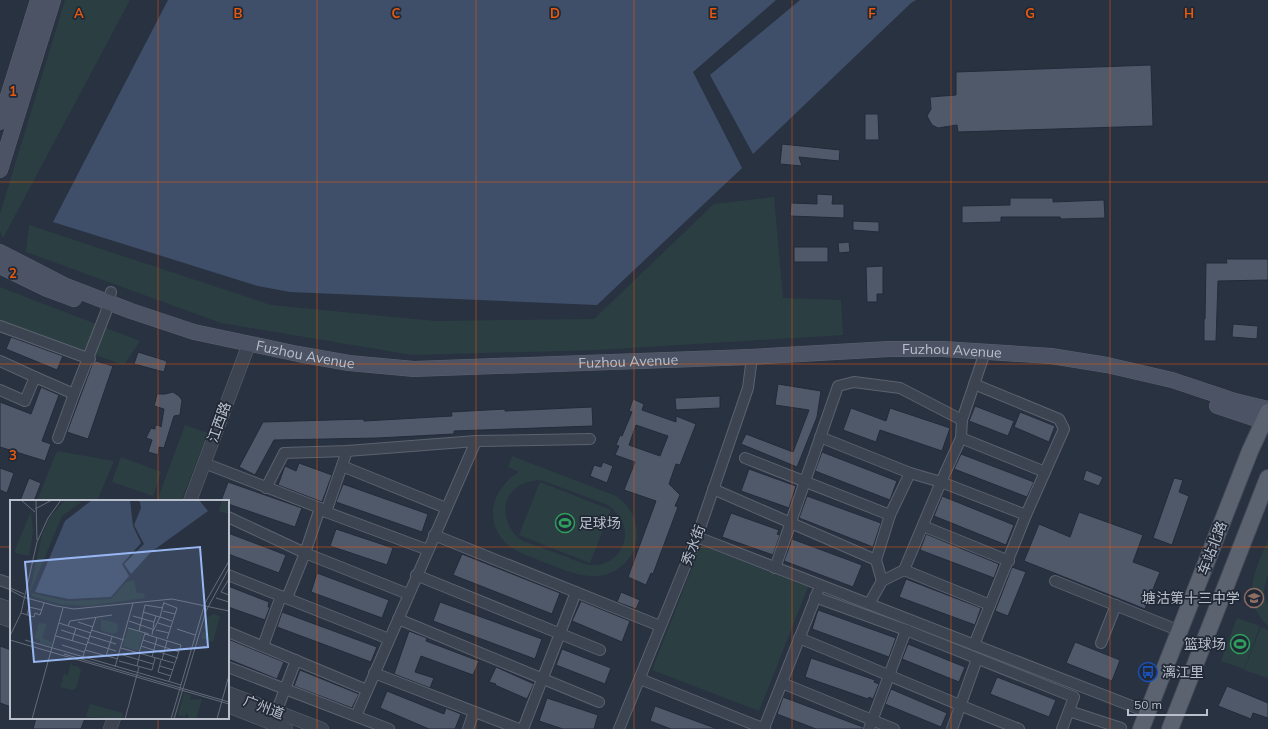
<svg xmlns="http://www.w3.org/2000/svg" width="1268" height="729" viewBox="0 0 1268 729" font-family="Mulish,'Noto Sans SC',sans-serif">
<style>
.green{fill:#2b3f42;fill-rule:evenodd}
.water{fill:#404f69}
.building{fill:#4f596a;stroke:#232b39;fill-rule:evenodd}
.lines{fill:none;stroke-linecap:round;stroke-linejoin:round}
.minor-casing{stroke:#5b626f;stroke-width:12}
.tertiary-casing{stroke:#5b626f;stroke-width:14}
.secondary-casing{stroke:#5b626f;stroke-width:16}
.primary-casing{stroke:#464d5b;stroke-width:18}
.minor{stroke:#3d4451;stroke-width:10}
.tertiary{stroke:#3d4451;stroke-width:13}
.secondary{stroke:#4b5364;stroke-width:15}
.primary{stroke:#5b6371;stroke-width:16}
.grid{fill:none;stroke:#e8590c;stroke-width:1;stroke-opacity:0.55}
.labels{text-anchor:middle;dominant-baseline:central;stroke-width:3.5;stroke-linejoin:round;paint-order:stroke}
.street-label{font-size:14px;fill:#bac0cb;stroke:#212937}
.poi-label{font-size:14px;fill:#bac0cb;stroke:#212937;text-anchor:start}
.inset-road{fill:none;stroke:#636b78;stroke-width:1}
.view{fill:#98b7f2;fill-opacity:0.15;stroke:#98b7f2;stroke-width:2}
.inset-edge{fill:none;stroke:#bac0cb;stroke-width:2}
.grid-label{font-size:13px;text-anchor:middle;font-weight:bold;fill:#e8590c;stroke:#212937;stroke-width:3.5;stroke-linejoin:round;paint-order:stroke}
</style>
<rect width="100%" height="100%" fill="#293241"/>
<g class="green">
<path d="M65,0H130L3,238L0,231V214Z"/>
<path d="M774,197L783,298L841,300L843,335L598,350L412,355L221,323L26,252L29,225L271,305L435,321L594,319L714,204Z"/>
<path d="M0,287L140,341L124,365L0,322Z"/>
<path d="M185,425L208,433L181,501H157Z"/>
<path d="M57,451L114,461L97,501H37Z"/>
<path d="M512,456L616,496C630,505 638,521 637,538C636,548 631,557 624,564C598,588 568,571 541,561C528,556 514,552 504,541C483,518 494,487 519,472L508,467ZM537,480L544,481L608,505C618,513 626,523 625,537C623,554 608,567 590,565C582,564 574,560 567,557C552,552 538,546 523,541C504,530 497,499 519,486C524,482 530,482 537,480Z"/>
<path d="M121,457L161,472L153,496L112,482Z"/>
<path d="M540,482L611,510L590,563L519,535Z"/>
<path d="M1268,539V575L1264,588V594L1268,606V626C1239,598 1256,570 1268,539Z"/>
<path d="M701,545L808,587L759,711L652,670Z"/>
<path d="M1237,618L1260,626L1244,669L1221,661Z"/>
<path d="M1261,627L1268,630V678L1244,670Z"/>
</g>
<g class="water">
<path d="M168,0H776L693,72L742,168L597,305L290,292L258,286L53,222Z"/>
<path d="M800,0H916L911,3L753,154L710,75Z"/>
</g>
<g class="building">
<path d="M1151,65L1153,126L958,132L957,125L938,128L932,125L927,116L931,109L930,97L956,95V72Z"/>
<path d="M865,114H878L879,140H865Z"/>
<path d="M782,144L840,150L839,161L799,157L802,166L780,164Z"/>
<path d="M817,194L833,195L832,204H844V218L790,216L791,203L817,204Z"/>
<path d="M1010,198H1053V202L1104,200L1105,218L1061,219L1060,217H1001V222L962,223V206L1010,205Z"/>
<path d="M853,221L879,222V232L853,230Z"/>
<path d="M849,242L850,252L839,253L838,243Z"/>
<rect x="794" y="247" width="34" height="15"/>
<path d="M1226,259H1268V280L1218,281L1216,341H1204V319H1205L1206,263H1227Z"/>
<path d="M883,266V294H877V302H867L866,267Z"/>
<path d="M1233,324L1258,326L1257,339L1232,337Z"/>
<path d="M11,337L63,356L57,370L6,349Z"/>
<path d="M138,352L167,361L164,372L134,364Z"/>
<path d="M96,361L113,366L88,439L67,432L92,365Z"/>
<path d="M778,384L821,391L817,417L797,467L741,444L746,434L793,452L809,410L775,405Z"/>
<path d="M41,387L59,395L42,441L51,444L45,461L0,447V402L31,414Z"/>
<path d="M173,392L179,396L182,400L180,415L174,416L164,448L159,447L158,455L148,452L152,440L146,438L151,428L155,429V426L157,425L160,426L161,427L164,409L154,406L157,394H165Z"/>
<path d="M720,396V408L676,410L675,398Z"/>
<path d="M633,399L644,404L642,410L676,422V416L696,424L680,465L676,464L669,484L680,495L675,506L678,507L653,574L651,573L646,585L628,577L656,501L624,490L635,462L615,455L619,446L616,445L620,435L622,436L632,412L629,411ZM636,425L668,436L660,456L629,445Z"/>
<path d="M975,406L1014,421L1008,436L969,421Z"/>
<path d="M592,407L593,426L454,431V434L378,438L274,440L255,475L239,467L263,422L364,419V421L452,416L451,412L505,409V411Z"/>
<path d="M851,408L886,421L890,408L950,428L942,451L880,430L876,442L843,430Z"/>
<path d="M1020,412L1055,426L1049,442L1014,427Z"/>
<path d="M822,452L897,481L890,500L815,471Z"/>
<path d="M961,454L1034,482L1027,497L954,469Z"/>
<path d="M603,462L613,466L607,483L590,476L594,465L601,467Z"/>
<path d="M299,463L332,475L322,502L278,485L285,466L296,471Z"/>
<path d="M0,468L14,473L7,493L0,490Z"/>
<path d="M749,469L796,486L789,508L741,491Z"/>
<path d="M1086,470L1103,477L1099,486L1083,480Z"/>
<path d="M29,478L41,483L34,501H20Z"/>
<path d="M1174,478L1183,480L1179,492L1189,496L1172,545L1153,538Z"/>
<path d="M228,482L302,508L295,527L228,504V501H221Z"/>
<path d="M343,484L428,514L422,532L336,502Z"/>
<path d="M807,496L881,523L873,547L799,518Z"/>
<path d="M942,496L1014,525L1006,545L934,516Z"/>
<path d="M1079,512L1143,535L1133,562L1160,572L1145,609L1024,561L1039,524L1070,537Z"/>
<path d="M731,513L779,530L777,534L780,535L773,555L722,537Z"/>
<path d="M336,529L393,548L387,565L330,546Z"/>
<path d="M228,533L286,555L279,573L228,554Z"/>
<path d="M926,534L999,564L994,578L920,550Z"/>
<path d="M792,539L862,565L853,587L784,561Z"/>
<path d="M462,554L560,593L552,614L453,575Z"/>
<path d="M1012,567L1026,572L1008,616L995,611Z"/>
<path d="M317,573L389,600L382,618L311,592Z"/>
<path d="M906,579L981,608L975,625L899,597Z"/>
<path d="M228,586L269,602L268,607H270L265,620L228,607Z"/>
<path d="M621,592L640,600L636,609L617,602Z"/>
<path d="M581,601L630,621L622,642L572,621Z"/>
<path d="M440,602L542,639L535,659L433,621Z"/>
<path d="M818,610L896,638L889,657L812,629Z"/>
<path d="M282,612L377,647L371,662L277,627Z"/>
<path d="M409,631L427,638L426,641L479,661L473,675L421,656L415,672L434,678L430,688L394,674Z"/>
<path d="M228,639L284,662L277,679L228,659Z"/>
<path d="M1075,642L1120,660L1112,681L1066,663Z"/>
<path d="M908,644L965,667L959,682L902,659Z"/>
<path d="M0,646L11,650V707L0,703Z"/>
<path d="M562,649L611,668L605,684L556,665Z"/>
<path d="M811,658L875,680L874,682L879,684L873,699L869,697L868,699L805,677Z"/>
<path d="M496,667L534,684L527,699L495,685L496,684L489,682Z"/>
<path d="M300,670L359,694L352,708L294,686Z"/>
<path d="M997,677L1056,700L1049,717L990,694Z"/>
<path d="M1227,686L1268,703V718L1253,713L1251,719L1218,706Z"/>
<path d="M891,689L947,713L941,727L885,704Z"/>
<path d="M387,691L444,714L446,708L461,714L455,729H429L380,708Z"/>
<path d="M783,697L863,727V729H816L777,714Z"/>
<path d="M547,698L598,715L594,729H563L539,721Z"/>
<path d="M655,706L715,728V729H671L650,721Z"/>
<path d="M36,718H85L81,729H33Z"/>
</g>
<g class="lines">
<defs>
<g id="minor">
<path d="M0,326L90,359"/>
<path d="M0,361L35,377"/>
<path d="M0,390L25,401L35,377L74,394L106,312L111,292"/>
<path d="M820,437L910,473"/>
<path d="M58,438L74,394"/>
<path d="M961,438L1045,472"/>
<path d="M745,458L890,515"/>
<path d="M204,463L320,508L326,512L428,550"/>
<path d="M342,466L446,508"/>
<path d="M266,488L284,453L347,451L476,441L590,439"/>
<path d="M713,489L876,560"/>
<path d="M326,512L347,451"/>
<path d="M228,517L305,553L408,594"/>
<path d="M923,526L1009,561"/>
<path d="M434,535L660,626"/>
<path d="M697,537L1147,712"/>
<path d="M775,568L838,386L854,382L900,388L962,420"/>
<path d="M904,570L990,605"/>
<path d="M228,575L389,639"/>
<path d="M416,575L600,650"/>
<path d="M0,580L11,584"/>
<path d="M882,581L904,570L941,482L1026,515"/>
<path d="M1055,581L1180,631"/>
<path d="M815,597L906,630L1074,697L1062,729"/>
<path d="M287,598L305,553L320,508"/>
<path d="M869,604L882,581L876,560L890,515L910,473L941,482L961,438L962,420L983,358"/>
<path d="M398,619L599,702"/>
<path d="M228,632L367,690"/>
<path d="M799,638C873,668 945,700 1019,729"/>
<path d="M1101,643L1116,605"/>
<path d="M974,645L1026,515L1064,429L1059,419L974,384"/>
<path d="M263,646L281,596"/>
<path d="M228,667L389,729"/>
<path d="M374,673L519,729"/>
<path d="M640,679L765,729"/>
<path d="M782,683L894,729"/>
<path d="M1069,711L1121,728"/>
<path d="M356,716L476,441"/>
<path d="M274,718L296,660"/>
<path d="M764,728L818,591"/>
<path d="M468,729L474,712"/>
<path d="M523,729L576,592"/>
<path d="M619,729L697,537L748,388L751,365L750,357"/>
<path d="M869,729L906,630"/>
<path d="M952,729L977,659"/>
</g>
<g id="tertiary">
<path d="M190,501L249,344"/>
<path d="M0,605L11,609"/>
<path d="M0,617L11,621"/>
<path d="M228,693L322,729"/>
<path d="M228,706L286,729"/>
<path d="M110,729L114,718"/>
</g>
<g id="secondary">
<path d="M0,122L38,0"/>
<path d="M0,170L53,0"/>
<path id="s1" d="M0,252L66,286L131,311L194,332L298,354L349,363L414,369L750,357L889,349H943L1051,356L1107,365L1172,380L1235,401L1268,409"/>
<path d="M0,266L47,289L74,299"/>
<path d="M1217,406L1268,423"/>
</g>
<g id="primary">
<path d="M1141,729L1250,451L1268,412"/>
<path d="M1170,729L1268,478"/>
</g>
</defs>
<use href="#minor" class="minor-casing"/>
<use href="#tertiary" class="tertiary-casing"/>
<use href="#secondary" class="secondary-casing"/>
<use href="#primary" class="primary-casing"/>
<use href="#minor" class="minor"/>
<use href="#tertiary" class="tertiary"/>
<use href="#secondary" class="secondary"/>
<use href="#primary" class="primary"/>
</g>
<path class="grid" d="M158,0V501M317,0V729M476,0V729M634,0V729M792,0V729M951,0V729M1110,0V729M0,182H1268M0,364H1268M0,547H11M228,547H1268M158,718V729"/>
<defs>
<symbol id="stadium-ring" viewBox="-11 -11 22 22"><circle r="9.5" fill="#212937" stroke="#2e9e5b" stroke-width="1.5"/><path d="M0-5a6.5 5 0 1 0 0 10a6.5 5 0 1 0 0-10ZM-3.5-1.8h7v3.6h-7Z" fill="#2e9e5b"/></symbol>
<symbol id="school-ring" viewBox="-11 -11 22 22"><circle r="9.5" fill="#212937" stroke="#8d6e63" stroke-width="1.5"/><path d="M0-5L7-2L0 1L-7-2ZM-4 1L0 2.5L4 1V4Q0 6-4 4Z" fill="#8d6e63"/></symbol>
<symbol id="bus-ring" viewBox="-11 -11 22 22"><circle r="9.5" fill="#212937" stroke="#1a4fb4" stroke-width="1.5"/><path d="M-5-6H5V4H4V6H2V4H-2V6H-4V4H-5ZM-3.5-4V0h7V-4ZM-3.5 1.2v1.5H-2V1.2ZM2 1.2v1.5H3.5V1.2Z" fill="#1a4fb4"/></symbol>
</defs>
<g fill-rule="evenodd">
<use href="#stadium-ring" x="554" y="512" width="22" height="22"/>
<use href="#school-ring" x="1243" y="587" width="22" height="22"/>
<use href="#stadium-ring" x="1229" y="633" width="22" height="22"/>
<use href="#bus-ring" x="1137" y="661" width="22" height="22"/>
</g>
<g class="labels">
<g class="street-label">
<text stroke="none"><textPath href="#s1" startOffset="972">Fuzhou Avenue</textPath></text>
<text stroke="none"><textPath href="#s1" startOffset="324">Fuzhou Avenue</textPath></text>
<text stroke="none"><textPath href="#s1" startOffset="648">Fuzhou Avenue</textPath></text>
<text transform="translate(219 422) rotate(-70)">江西路</text>
<text transform="translate(693 545) rotate(-69)">秀水街</text>
<text transform="translate(1212 548) rotate(-69)">车站北路</text>
<text transform="translate(264 707) rotate(21)">广州道</text>
</g>
<g class="poi-label">
<text x="579" y="523">足球场</text>
<text x="1240" y="598" text-anchor="end">塘沽第十三中学</text>
<text x="1226" y="644" text-anchor="end">篮球场</text>
<text x="1162" y="672">漓江里</text>
</g>
</g>
<g transform="translate(10 500)">
<rect width="219" height="219" fill="#293241"/>
<path d="M55,0L71,2L52,16L19,95L32,35L40,17ZM212,0L219,2V14L209,11ZM21,11L23,32L19,56L6,53L5,50ZM124,80L127,93H134L135,98L76,106L50,104L22,96V93L56,101L101,99L116,82ZM203,114L210,116L203,142L191,138L193,132L197,133L194,127L197,118ZM91,119L107,123L108,132L102,134L91,130ZM29,123L37,124L32,138L42,142L41,146L30,143V140L24,138ZM118,129L133,133L128,151L113,146ZM61,162L62,166H68L71,171L66,188L62,190L50,187L52,181L56,182L52,180L54,174L58,175ZM174,193L181,195L180,200L192,199L186,219L179,218L176,212L175,217L168,215ZM80,204L113,213V219L76,217Z" fill="#2b3f42"/>
<path d="M82,0H120L123,26L131,43L112,64L119,76L101,97L59,99L25,92L55,21ZM126,0H189L198,11L141,52L121,74L114,64L134,44L124,25L131,8L130,2Z" fill="#404f69"/>
<path class="inset-road" d="M11,0L25,12M26,0L27,40M25,9L42,0M219,79L211,92L219,95M0,88L14,94M0,90L13,97M13,97L46,106L64,109L162,99L219,111M206,98L219,102M154,103L167,108L157,139M153,111L165,114M133,112L146,116M11,113L24,117L25,113L30,115L34,103M17,115L19,107L32,110M123,116L144,122M119,121L142,129M68,122L83,127M49,123L81,133M148,123L161,127M58,126L60,121L102,115M118,128L139,134M167,129L185,135M51,130L79,139M81,130L114,140M146,130L159,133M129,131L135,105L153,108M143,131L150,117L162,121M135,134L171,145L159,181M142,135L144,122L146,116L150,117L154,102M0,136L11,113L27,42L38,18L51,0M46,136L77,145M80,136L106,144M0,140L219,204M15,140L171,185M133,140L169,152M62,141L66,128M77,142L106,151M52,145L74,152M131,146L168,158M111,148L164,163M75,150L108,159M129,153L135,133M54,154L219,202M113,155L143,164M73,156L86,117M96,156L102,137M142,157L147,138M151,160L148,172L161,176M152,160L157,141M109,161L142,170L145,158M127,166L130,153M150,166L163,170M105,167L123,103M22,219L53,108M115,219L129,167M161,219L195,103L219,61M164,219L196,111L219,68M207,219L219,175"/>
<path class="view" d="M190,47L198,147L24,162L15,62Z"/>
<rect width="219" height="219" class="inset-edge"/>
</g>
<g class="grid-label">
<text x="79" y="18">A</text>
<text x="238" y="18">B</text>
<text x="396" y="18">C</text>
<text x="555" y="18">D</text>
<text x="713" y="18">E</text>
<text x="872" y="18">F</text>
<text x="1030" y="18">G</text>
<text x="1189" y="18">H</text>
<text x="13" y="96">1</text>
<text x="13" y="278">2</text>
<text x="13" y="460">3</text>
</g>
<path d="M1128 709v6h79v-6" fill="none" stroke="#bac0cb" stroke-width="2"/>
<text x="1134" y="709" font-size="12" fill="#bac0cb" stroke="#212937" stroke-width="3" paint-order="stroke">50 m</text>
</svg>
